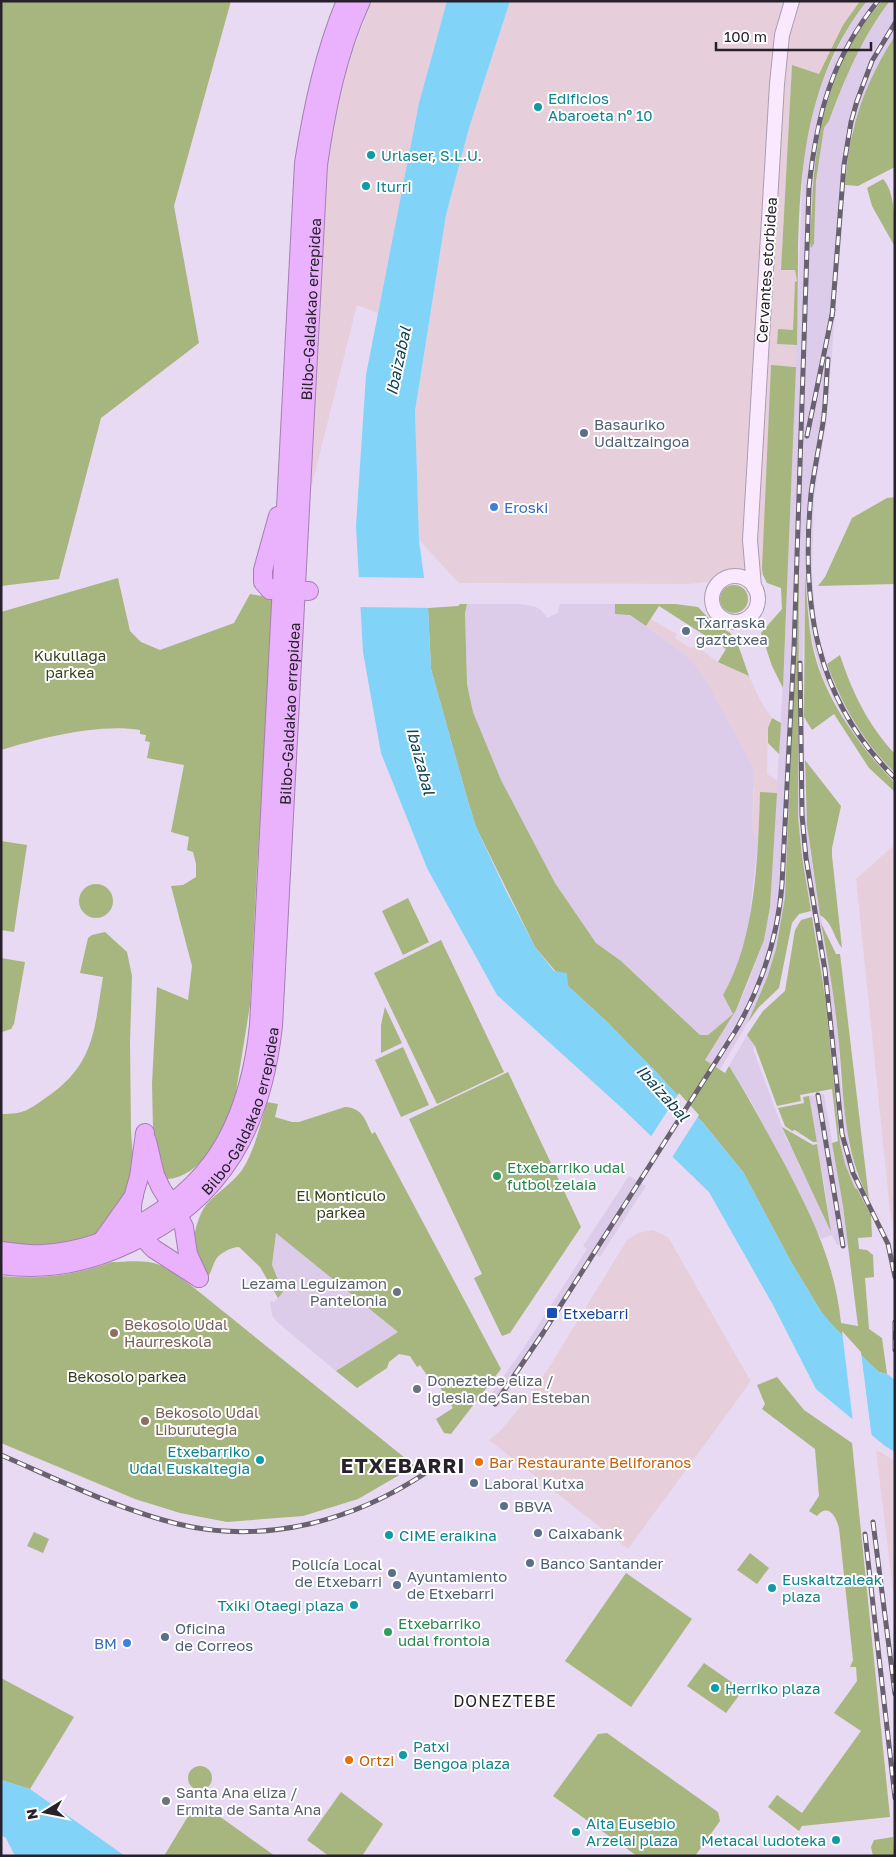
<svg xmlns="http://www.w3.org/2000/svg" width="896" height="1857" viewBox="0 0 896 1857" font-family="'Golos Text',sans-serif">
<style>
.industrial{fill:#e6cfdb}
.built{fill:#dcccea}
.green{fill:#a7b57f}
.water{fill:#81d3f8}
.pier{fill:#e8daf3}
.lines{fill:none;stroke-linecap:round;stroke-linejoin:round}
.secondary-casing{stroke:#aa9db4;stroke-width:16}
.highway-casing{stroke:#a57fb3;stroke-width:20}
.secondary{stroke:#f9e8fe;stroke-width:14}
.highway{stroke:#eab1fd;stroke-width:18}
.rail-casing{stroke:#6a6170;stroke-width:5}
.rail{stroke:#fff;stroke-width:3;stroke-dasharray:9;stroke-linecap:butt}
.culture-dot{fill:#0f9aa8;stroke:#fff;stroke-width:2}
.service-dot{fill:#5c6f8a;stroke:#fff;stroke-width:2}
.shop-dot{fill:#3f7fe0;stroke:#fff;stroke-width:2}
.leisure-dot{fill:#2e9e5b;stroke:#fff;stroke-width:2}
.worship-dot{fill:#6b7280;stroke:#fff;stroke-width:2}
.transit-dot{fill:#1a4fb4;stroke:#fff;stroke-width:2}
.education-dot{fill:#8d6e63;stroke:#fff;stroke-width:2}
.food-dot{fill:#e8710a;stroke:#fff;stroke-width:2}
.labels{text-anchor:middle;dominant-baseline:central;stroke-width:4;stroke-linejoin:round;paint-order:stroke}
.culture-label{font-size:15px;fill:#0d838f;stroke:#fff;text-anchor:start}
.street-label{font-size:15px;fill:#26212a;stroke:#fff}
.service-label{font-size:15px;fill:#4e5e75;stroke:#fff;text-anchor:start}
.shop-label{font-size:15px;fill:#366cbe;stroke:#fff;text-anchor:start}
.park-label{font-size:15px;fill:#38401a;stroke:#fff}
.leisure-label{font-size:15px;fill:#27864d;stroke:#fff;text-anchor:start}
.worship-label{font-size:15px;fill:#5b616d;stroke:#fff;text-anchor:start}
.transit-label{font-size:15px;fill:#164399;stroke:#fff;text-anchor:start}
.education-label{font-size:15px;fill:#785e54;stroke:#fff;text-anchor:start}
.food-label{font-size:15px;fill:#c56008;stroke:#fff;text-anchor:start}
.water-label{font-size:16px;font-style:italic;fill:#0f4053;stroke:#fff}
.neighbourhood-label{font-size:16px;letter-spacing:1px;fill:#26212a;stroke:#fff}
.district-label{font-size:20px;font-weight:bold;letter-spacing:1px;fill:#26212a;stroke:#fff}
</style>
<rect width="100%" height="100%" fill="#e8daf3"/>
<g class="industrial">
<path d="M372,1H447L419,103L378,313L357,305L310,493L328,166L335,119L348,64Z"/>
<path d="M510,1H860L843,25L819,74L792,66L781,270H795L797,281L795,283L793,330L777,344L797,345L796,366H771L763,575L690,584L459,583L419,540L415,411L446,215L469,128Z"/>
<path d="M650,619L677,634L675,638L692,649L695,645L718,662L749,676L761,702L772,718L768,728L767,774L778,781L777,793L760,792L758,843L752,828L754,788L686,655L646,626Z"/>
<path d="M892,847L895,848V1238L890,1211L856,879Z"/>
<path d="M653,1230L668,1237L750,1380L749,1384L628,1549L489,1440L500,1431L527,1399L550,1366L627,1240L638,1233Z"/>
<path d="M876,1451L880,1452L895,1461V1607Z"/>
</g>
<g class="built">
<path d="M867,1H882L852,43L834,83L825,107L815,152L811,248L814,244L816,181L824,128L829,121L849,70L863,41L890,1H895V36L875,71L858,112L852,133L845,185L827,417L814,497L812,572L816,626L827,664L889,768L895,773V783L872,760L852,734L822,675L813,645L805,582L803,658L805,801L810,851L832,982L839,1046L840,1075L849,1145L857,1174L869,1199L871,1215L857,1189H856L845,1164L840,1143L825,996L817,943L802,857L798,817V615L800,559L788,857L785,897L776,949L767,978L752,1015L720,1070L705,1060L736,1010L747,985L764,940L770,907L786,626L803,161L815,101L824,77L847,29Z"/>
<path d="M467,604H521L536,607L541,610L547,618L559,612L558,610L560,604H615L686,655L704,677L754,769L752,828L758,843L748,929L733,979L723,995L733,1014L708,1035H700L621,961L596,943L555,883L501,780L473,712L467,684L465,613Z"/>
<path d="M747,1035L755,1046L753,1049L786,1138L800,1163L799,1165L816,1197L830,1229L827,1201L809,1096L824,1094L843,1206L848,1246L837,1245L832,1235L821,1239L787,1170L752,1103L729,1066Z"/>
<path d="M629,1176L646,1186L600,1257L595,1254L508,1389L510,1391L498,1406L488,1398L523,1349L587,1249L583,1246Z"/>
<path d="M275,1233L295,1246L398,1332L336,1371L276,1321L272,1315L270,1301L274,1302L283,1292L272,1265Z"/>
</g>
<g class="green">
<path d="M1,1H231L174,206L199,343L101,418L59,579L1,586Z"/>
<path d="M860,1H867C788,100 800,226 797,345L777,344L778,329L793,330L795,282L797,281L795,270H781L792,65L819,74L843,25Z"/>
<path d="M882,1H890C862,37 845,78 829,121L824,128L816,181L814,244L811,248C808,236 812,219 812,207C815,130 830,61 882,1Z"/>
<path d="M895,36V167L858,186L845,185C847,168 848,149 853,132C860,99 876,65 895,36Z"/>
<path d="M883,179C896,192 895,228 895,247L872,206L867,188Z"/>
<path d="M771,365L796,367L783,688L772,666L761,633L782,609L781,588L767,583L763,575L762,569Z"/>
<path d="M895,497V584L818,586L825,577L852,518L887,498Z"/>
<path d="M799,559L798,817L802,857L811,911L799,914L792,923L779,988L759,1007L748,1022L767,978L776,949L785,897Z"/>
<path d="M805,575C807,598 808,621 812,644C823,697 858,745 895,783V792L869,768L834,714L812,730L804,717Z"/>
<path d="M118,578L130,631L141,642L160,650L234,623L250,594L275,598L257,867L250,1005L234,1104C223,1133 202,1177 167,1179L161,1174L153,1129L152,1084L157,987L188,1000L192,966L171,886L183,885L196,877V864L193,852L187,850L189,837L171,832L184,765L147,758L150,742L145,741L146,735L140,734V730C100,723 40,738 1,750V612Z"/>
<circle cx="734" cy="599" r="14"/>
<path d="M460,604H467L465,613L467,684L473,712L501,780L555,883L596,943L621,961L700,1035H708L733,1014L723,995C756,939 758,855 760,792L777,793L770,907L764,940L736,1010L705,1060L725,1073L729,1066C749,1098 766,1130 784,1163C811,1215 835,1262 841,1323L858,1326L843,1206L832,1143L838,1141L832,1089L800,1095L801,1101L777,1106L755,1046L747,1035L763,1011L785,991L795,930L801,920L812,917L825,996L840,1143L845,1164L855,1188L857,1189L871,1215L872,1237L858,1238L859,1249L867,1250L873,1255L874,1277L865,1278L869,1329L882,1338L887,1374L879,1372L869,1363L829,1322L820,1310L790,1260L743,1172L704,1124L658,1074L605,1020L568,986L535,947L476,827L467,798L431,669L428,608L458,606Z"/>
<path d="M615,604H675L698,607L716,626L729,632L736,639L749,676L718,662L726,649L659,606L646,626L630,615L615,614Z"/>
<path d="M840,655C852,692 868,725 895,754V773C864,743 842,705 827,664Z"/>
<path d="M772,718L781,723L779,754L768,743V728Z"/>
<path d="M805,760L841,806L832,848V856L842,948C833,936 833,923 820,915L807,825Z"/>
<path d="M1,841L27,845L14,932L1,930Z"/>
<circle cx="96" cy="901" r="17"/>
<path d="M408,898L429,942L403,955L382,911Z"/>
<path d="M821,923L836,954H840L869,1199C843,1150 844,1097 839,1044C835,1003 829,963 821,923Z"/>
<path d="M105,932L127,952L132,976L130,1043L131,1131L133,1159L131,1176L126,1191L94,1236L84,1239L44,1247L1,1244V1114C25,1114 28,1110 47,1097C95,1064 94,1030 103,977L80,973L88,938L92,935Z"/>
<path d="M441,940L504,1072L437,1104L374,973Z"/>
<path d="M1,958L25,962L14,1024L11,1029L2,1032Z"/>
<path d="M385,1007L402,1043L381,1053V1025Z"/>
<path d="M403,1047L429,1105L401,1117L375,1060Z"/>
<path d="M508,1072L581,1227L510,1333L502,1336L474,1278L482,1274L409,1119Z"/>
<path d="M809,1096L817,1142H813L795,1130L792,1131L785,1126L778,1108L804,1103L803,1097Z"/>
<path d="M267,1102L278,1104L275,1117L292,1122H299L345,1107C363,1108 365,1120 372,1134L375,1132L501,1369L451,1434L444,1433L436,1419L453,1408L434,1378L430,1380L420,1365L417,1367L410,1356L399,1354L389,1362L387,1368L357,1388L336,1371L398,1332L276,1233L272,1265L283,1292L278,1298L260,1267L239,1247C231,1247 218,1254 215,1261C212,1267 212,1271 208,1276C202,1268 195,1255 194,1245C193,1234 199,1214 206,1205C217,1192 232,1184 242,1170C255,1150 260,1125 267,1102Z"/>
<path d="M782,1127L813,1145L817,1144L831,1232Z"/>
<path d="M112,1262C126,1262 146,1259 160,1265C172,1270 182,1279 193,1287L415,1466L358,1499L303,1516L227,1522L180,1513L135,1499L1,1443V1276C40,1280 75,1275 112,1262Z"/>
<path d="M777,1377L804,1410L852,1443L890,1817L802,1826L799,1831L768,1807L777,1795L802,1813L861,1731L834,1713L857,1681L856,1667H850L853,1660L839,1528C836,1516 828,1503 817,1516L809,1511L819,1496L815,1449L762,1409L765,1404L757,1385Z"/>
<path d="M34,1532L49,1539L43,1553L27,1546Z"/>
<path d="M750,1553L769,1568L757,1584L737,1570Z"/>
<path d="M626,1573L692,1619L631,1707L565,1661Z"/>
<path d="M704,1663L743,1690L726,1713L687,1686Z"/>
<path d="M1,1678L74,1717L30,1789L1,1780Z"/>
<path d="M607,1733L718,1812L720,1821L695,1856H637L553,1796L598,1734Z"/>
<circle cx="200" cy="1778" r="12"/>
<path d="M341,1792L383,1824L362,1856H329L307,1840Z"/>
<path d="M201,1807L207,1808L212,1811L275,1856H164L190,1813Z"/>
<path d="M893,1837L894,1856H873L871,1847L874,1840Z"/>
</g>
<g class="water">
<path d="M447,1H510L469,128L446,215L415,411L419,540L428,608L431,669L467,798L476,827L506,891L535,947L554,971L567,973L568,986L605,1020L658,1074L704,1124L743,1172L790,1260L820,1310L830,1322L869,1363L879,1372L887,1374L895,1380V1452L885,1446L816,1389L773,1305L709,1192L624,1110L497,995L427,868L381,753L363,652L356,526L366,375L419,103Z"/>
<path d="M1,1780L30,1789L125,1856H15L6,1838L1,1835Z"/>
</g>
<g class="pier">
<path d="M356,577L427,578L431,608L358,607Z"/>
<path d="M679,1093L699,1115L671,1159L650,1138Z"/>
<path d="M842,1331L861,1352L872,1439L853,1423Z"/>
</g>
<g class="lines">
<defs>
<g id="secondary">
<circle cx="735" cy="599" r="23"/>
<path d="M754,587L750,540L777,84L782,35L792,1"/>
</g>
<g id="highway">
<path d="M278,516L263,570V582L270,590H274L309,591"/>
<path d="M145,1133C143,1148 141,1162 139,1177C136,1188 131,1200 132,1212C133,1224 145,1241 154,1249L199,1278"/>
<path d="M147,1141L155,1175L161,1188L178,1215L184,1227L188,1254L199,1278"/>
<path d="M102,1241L134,1196"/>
<path d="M1,1251C15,1253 29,1255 43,1254C113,1250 192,1203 226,1141C246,1104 255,1066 259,1025L304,163C313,107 324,54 346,1"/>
<path id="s1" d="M1,1265C47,1271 89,1263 130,1243C224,1199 262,1125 273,1026L318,165C326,109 337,53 361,1"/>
</g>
</defs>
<use href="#secondary" class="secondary-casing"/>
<use href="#highway" class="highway-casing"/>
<use href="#secondary" class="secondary"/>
<use href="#highway" class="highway"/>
<defs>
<g id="rail">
<path d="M832,317L844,165L851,122L857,101L872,61L895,23"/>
<path d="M828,359C826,381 826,402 823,423C819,447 814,471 811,494C801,603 814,698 895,778"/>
<path d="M807,436L833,310"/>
<path d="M800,663L802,815L806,858L825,970L842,1134L853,1173L888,1244L895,1277"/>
<path d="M818,1095L843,1246"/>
<path d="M895,1322V1350"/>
<path d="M495,1404L543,1333L736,1030C762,985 778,936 782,884L794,649L809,187C817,115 831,59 878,1"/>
<path d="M1,1455C59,1480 117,1509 178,1524C265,1545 354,1521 427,1472"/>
<path d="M873,1522L895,1694"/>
<path d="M865,1534L895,1798"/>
</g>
</defs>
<use href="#rail" class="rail-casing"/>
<use href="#rail" class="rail"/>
</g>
<g class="culture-dot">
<circle cx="538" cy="107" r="5"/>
<circle cx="371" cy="155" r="5"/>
<circle cx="366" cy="186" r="5"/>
<circle cx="260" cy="1460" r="5"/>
<circle cx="389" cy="1535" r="5"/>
<circle cx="772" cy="1588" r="5"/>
<circle cx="354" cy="1605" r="5"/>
<circle cx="715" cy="1688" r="5"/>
<circle cx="403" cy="1755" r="5"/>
<circle cx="576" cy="1832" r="5"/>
<circle cx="836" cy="1840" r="5"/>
</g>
<g class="service-dot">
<circle cx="584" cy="433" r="5"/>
<circle cx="686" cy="631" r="5"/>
<circle cx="474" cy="1483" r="5"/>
<circle cx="504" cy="1506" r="5"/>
<circle cx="538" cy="1533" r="5"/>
<circle cx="530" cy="1563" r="5"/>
<circle cx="392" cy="1573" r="5"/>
<circle cx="397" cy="1585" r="5"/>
<circle cx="165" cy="1637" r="5"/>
</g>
<g class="shop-dot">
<circle cx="494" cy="507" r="5"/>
<circle cx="127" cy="1643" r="5"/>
</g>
<g class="leisure-dot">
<circle cx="497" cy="1176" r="5"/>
<circle cx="388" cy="1632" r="5"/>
</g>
<g class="worship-dot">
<circle cx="397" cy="1292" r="5"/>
<circle cx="417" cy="1389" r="5"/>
<circle cx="166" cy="1801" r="5"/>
</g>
<rect class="transit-dot" x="546" y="1307" width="12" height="12" rx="2.5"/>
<g class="education-dot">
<circle cx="114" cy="1333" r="5"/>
<circle cx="145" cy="1421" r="5"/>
</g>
<g class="food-dot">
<circle cx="479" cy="1462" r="5"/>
<circle cx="349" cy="1760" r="5"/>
</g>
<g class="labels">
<g class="culture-label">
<text x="548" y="98">Edificios<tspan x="548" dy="17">Abaroeta nº 10</tspan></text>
<text x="381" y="155">Urlaser, S.L.U.</text>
<text x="376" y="186">Iturri</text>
<text x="250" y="1451" text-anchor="end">Etxebarriko<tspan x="250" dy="17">Udal Euskaltegia</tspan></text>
<text x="399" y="1535">CIME eraikina</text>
<text x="782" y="1579">Euskaltzaleak<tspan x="782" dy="17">plaza</tspan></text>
<text x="344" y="1605" text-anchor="end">Txiki Otaegi plaza</text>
<text x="725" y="1688">Herriko plaza</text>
<text x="413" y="1746">Patxi<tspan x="413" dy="17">Bengoa plaza</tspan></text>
<text x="586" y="1823">Aita Eusebio<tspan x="586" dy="17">Arzelai plaza</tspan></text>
<text x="826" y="1840" text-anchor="end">Metacal ludoteka</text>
</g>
<g class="street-label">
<text transform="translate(766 270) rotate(-86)">Cervantes etorbidea</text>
<text stroke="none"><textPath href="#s1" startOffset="1124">Bilbo-Galdakao errepidea</textPath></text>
<text stroke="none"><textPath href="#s1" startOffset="719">Bilbo-Galdakao errepidea</textPath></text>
<text stroke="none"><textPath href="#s1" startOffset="314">Bilbo-Galdakao errepidea</textPath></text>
</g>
<g class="service-label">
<text x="594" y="424">Basauriko<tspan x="594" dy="17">Udaltzaingoa</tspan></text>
<text x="696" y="622">Txarraska<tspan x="696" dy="17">gaztetxea</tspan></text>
<text x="484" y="1483">Laboral Kutxa</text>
<text x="514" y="1506">BBVA</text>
<text x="548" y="1533">Caixabank</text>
<text x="540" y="1563">Banco Santander</text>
<text x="382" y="1564" text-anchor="end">Policía Local<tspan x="382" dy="17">de Etxebarri</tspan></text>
<text x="407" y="1576">Ayuntamiento<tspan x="407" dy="17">de Etxebarri</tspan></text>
<text x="175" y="1628">Oficina<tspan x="175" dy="17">de Correos</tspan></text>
</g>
<g class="shop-label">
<text x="504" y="507">Eroski</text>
<text x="117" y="1643" text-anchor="end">BM</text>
</g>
<g class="park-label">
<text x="70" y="655">Kukullaga<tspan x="70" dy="17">parkea</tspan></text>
<text x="341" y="1195">El Monticulo<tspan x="341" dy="17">parkea</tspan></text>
<text x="127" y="1376">Bekosolo parkea</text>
</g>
<g class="leisure-label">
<text x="507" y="1167">Etxebarriko udal<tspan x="507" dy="17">futbol zelaia</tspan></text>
<text x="398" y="1623">Etxebarriko<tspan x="398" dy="17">udal frontoia</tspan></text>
</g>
<g class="worship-label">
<text x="387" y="1283" text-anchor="end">Lezama Leguizamon<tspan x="387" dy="17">Pantelonia</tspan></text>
<text x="427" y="1380">Doneztebe eliza /<tspan x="427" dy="17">Iglesia de San Esteban</tspan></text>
<text x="176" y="1792">Santa Ana eliza /<tspan x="176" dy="17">Ermita de Santa Ana</tspan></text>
</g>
<g class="transit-label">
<text x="563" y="1313">Etxebarri</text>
</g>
<g class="education-label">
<text x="124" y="1324">Bekosolo Udal<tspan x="124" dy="17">Haurreskola</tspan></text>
<text x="155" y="1412">Bekosolo Udal<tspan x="155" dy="17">Liburutegia</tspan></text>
</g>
<g class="food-label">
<text x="489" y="1462">Bar Restaurante Beliforanos</text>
<text x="359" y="1760">Ortzi</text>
</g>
<g class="water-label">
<text transform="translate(398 361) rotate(-78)">Ibaizabal</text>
<text transform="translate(421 761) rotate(75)">Ibaizabal</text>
<text transform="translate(663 1093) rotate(48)">Ibaizabal</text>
</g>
<g class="neighbourhood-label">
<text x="505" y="1701">DONEZTEBE</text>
</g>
<g class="district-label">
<text x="403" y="1465">ETXEBARRI</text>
</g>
</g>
<rect width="896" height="1857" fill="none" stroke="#26212a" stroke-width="5"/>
<g transform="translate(45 1812) rotate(260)" stroke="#ffffff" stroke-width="4" paint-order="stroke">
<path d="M0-4L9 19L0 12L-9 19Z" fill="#26212a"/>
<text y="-8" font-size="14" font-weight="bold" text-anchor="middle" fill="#26212a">N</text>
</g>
<path d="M716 42v8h155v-8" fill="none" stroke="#26212a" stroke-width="2.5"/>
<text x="724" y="42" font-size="15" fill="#26212a" stroke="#ffffff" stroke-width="4" paint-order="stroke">100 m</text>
</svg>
